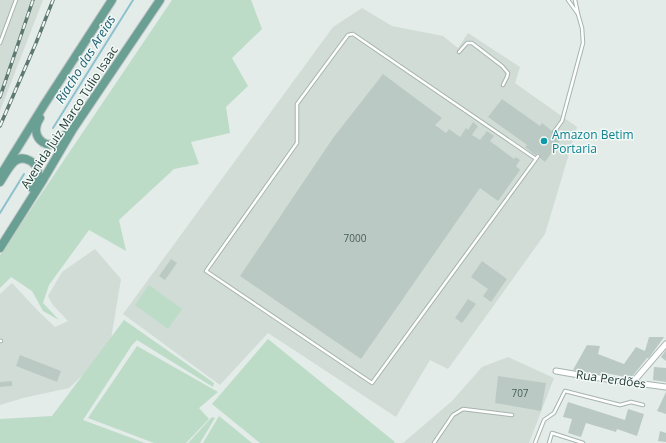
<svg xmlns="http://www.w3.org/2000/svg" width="666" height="443" viewBox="0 0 666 443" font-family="'Open Sans',sans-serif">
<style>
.built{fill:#d1dcd7}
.green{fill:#bddcc7}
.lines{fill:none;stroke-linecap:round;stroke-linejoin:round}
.stream{stroke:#8ec1ce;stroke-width:2}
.building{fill:#bbc9c4}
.service-casing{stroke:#a6b4af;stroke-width:4.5}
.minor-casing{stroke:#a6b4af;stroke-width:7}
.primary-casing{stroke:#c1c8c7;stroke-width:10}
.service{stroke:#fff;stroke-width:2.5}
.minor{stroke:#fff;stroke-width:5}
.primary{stroke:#6a9f94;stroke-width:8}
.rail-casing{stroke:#5e7872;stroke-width:3.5}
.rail{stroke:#f3f9f6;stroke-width:2;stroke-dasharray:6;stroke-linecap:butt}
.culture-dot{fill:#0f9aa8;stroke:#f3f9f6;stroke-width:1.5}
.labels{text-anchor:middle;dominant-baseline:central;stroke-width:3;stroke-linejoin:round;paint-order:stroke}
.number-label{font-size:10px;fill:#495f5a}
.street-label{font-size:12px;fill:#233c37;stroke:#f3f9f6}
.culture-label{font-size:12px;fill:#0d838f;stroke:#f3f9f6;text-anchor:start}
.water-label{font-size:13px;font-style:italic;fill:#216375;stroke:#f3f9f6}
</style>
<rect width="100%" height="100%" fill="#e3ece8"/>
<g class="built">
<path d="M0,0H43L0,111Z"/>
<path d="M362,8L392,26L443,36L458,48L468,33L520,67L515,83L577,127L545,234L448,369L430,360L396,417L268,333L220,385L123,314L333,27Z"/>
<path d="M95,249L121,279L109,351L69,388L23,398L0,405V294L12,283L38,311L55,327L68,321L52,304L48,296L62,272Z"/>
<path d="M508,357L554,378L529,443H403L452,401L482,367Z"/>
</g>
<g class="green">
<path d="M172,0H251L262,29L232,58L248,86L226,107L230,133L191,142L199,164L174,169L119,220L126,251L89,230L49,285L43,303L59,320L43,311L32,291L11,277L0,288V255Z"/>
<path d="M149,285L182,309L168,329L135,305Z"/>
<path d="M124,320L214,383L213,387L137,340L132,345L83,420L145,443H0V419L52,416Z"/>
<path d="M268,339L395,442L394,443H260L212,404Z"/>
<path d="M137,346L218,392L199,408L209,419L186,443H154L88,418Z"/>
<path d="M219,416L252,443H253H203Z"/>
<path d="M212,417L215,418L200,443H188Z"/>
</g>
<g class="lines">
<g class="stream">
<path d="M53,128L133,0"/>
<path d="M0,213L24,174"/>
</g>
</g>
<g class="building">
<path d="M383,74L442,118L435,125L446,133L449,129L460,137L466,128L468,130L473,122L478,126L472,135L480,140L487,131L494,136L490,141L514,159L516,157L520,160L516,166L520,170L498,201L480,188L361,359L240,276L333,138Z"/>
<path d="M502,99L540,126L542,123L552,131L553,134H556L562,138L545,162L540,158V154L537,153L535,155L525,147L527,145L488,117Z"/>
<path d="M171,259L177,263L165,280L159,276Z"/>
<path d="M482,261L507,279L491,302L483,296L488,289L471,277Z"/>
<path d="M468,299L476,304L462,323L455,318Z"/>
<path d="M649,337H664L649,358H647L631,378L605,373V375L573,370L587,345L600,346L598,354L624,364L636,347L645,351Z"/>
<path d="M666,350V361L661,357Z"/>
<path d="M20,355L61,371L57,382L16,366Z"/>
<path d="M654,367L666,368V382L653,380Z"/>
<path d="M498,376L546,383L541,411L495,403Z"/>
<path d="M12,381V386L0,387V382Z"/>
<path d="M666,392V414L657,411Z"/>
<path d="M568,402L625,420L628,409L644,414L637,436L617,429L616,432L586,423L581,437L568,433L572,419L563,417Z"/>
<path d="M660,431L666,433V442L658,441Z"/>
</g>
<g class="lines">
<defs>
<g id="service">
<path d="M568,0L578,14L575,0"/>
<path d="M0,43L16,0"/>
<path d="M459,52L467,43H472L502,66L508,73L507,77L503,85"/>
<path d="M554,132L562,121L583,43L582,28L578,14"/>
<path d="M536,159L353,34L348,35L297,104V143L206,271L372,383L536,159L538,156"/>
<path d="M0,341H1"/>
<path d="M434,443L453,415L463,409L512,415"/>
<path d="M535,443L544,420L554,413L565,391L620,405L631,402L643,405"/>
<path d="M549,443L552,433L583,443"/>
</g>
<g id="minor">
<path d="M556,371L585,376L666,387"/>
<path d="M633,382L666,344"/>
</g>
<g id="primary">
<path d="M40,118C26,139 53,156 65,135"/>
<path d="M0,176L44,105L112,0"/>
<path d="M0,182C4,176 9,166 15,161C24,154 38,163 38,173C38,179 35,183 32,188"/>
<path d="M0,248L43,180L73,129L160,0"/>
</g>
</defs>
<use href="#service" class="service-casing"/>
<use href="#minor" class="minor-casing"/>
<use href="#primary" class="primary-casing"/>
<use href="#service" class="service"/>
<use href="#minor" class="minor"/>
<use href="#primary" class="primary"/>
<defs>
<g id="rail">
<path d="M0,97L33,0"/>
<path d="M0,126L36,43L53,0"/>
</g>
</defs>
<use href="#rail" class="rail-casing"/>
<use href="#rail" class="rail"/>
</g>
<circle class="culture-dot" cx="544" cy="141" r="4"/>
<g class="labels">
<g class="number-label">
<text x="355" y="238">7000</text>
<text x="520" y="393">707</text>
</g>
<g class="street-label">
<text transform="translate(69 117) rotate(-57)">Avenida Juiz Marco Túlio Isaac</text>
<text transform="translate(611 379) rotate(8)">Rua Perdões</text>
</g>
<g class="culture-label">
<text x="552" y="134">Amazon Betim<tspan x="552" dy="14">Portaria</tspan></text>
</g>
<g class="water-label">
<text transform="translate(85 59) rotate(-58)">Riacho das Areias</text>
</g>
</g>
</svg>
